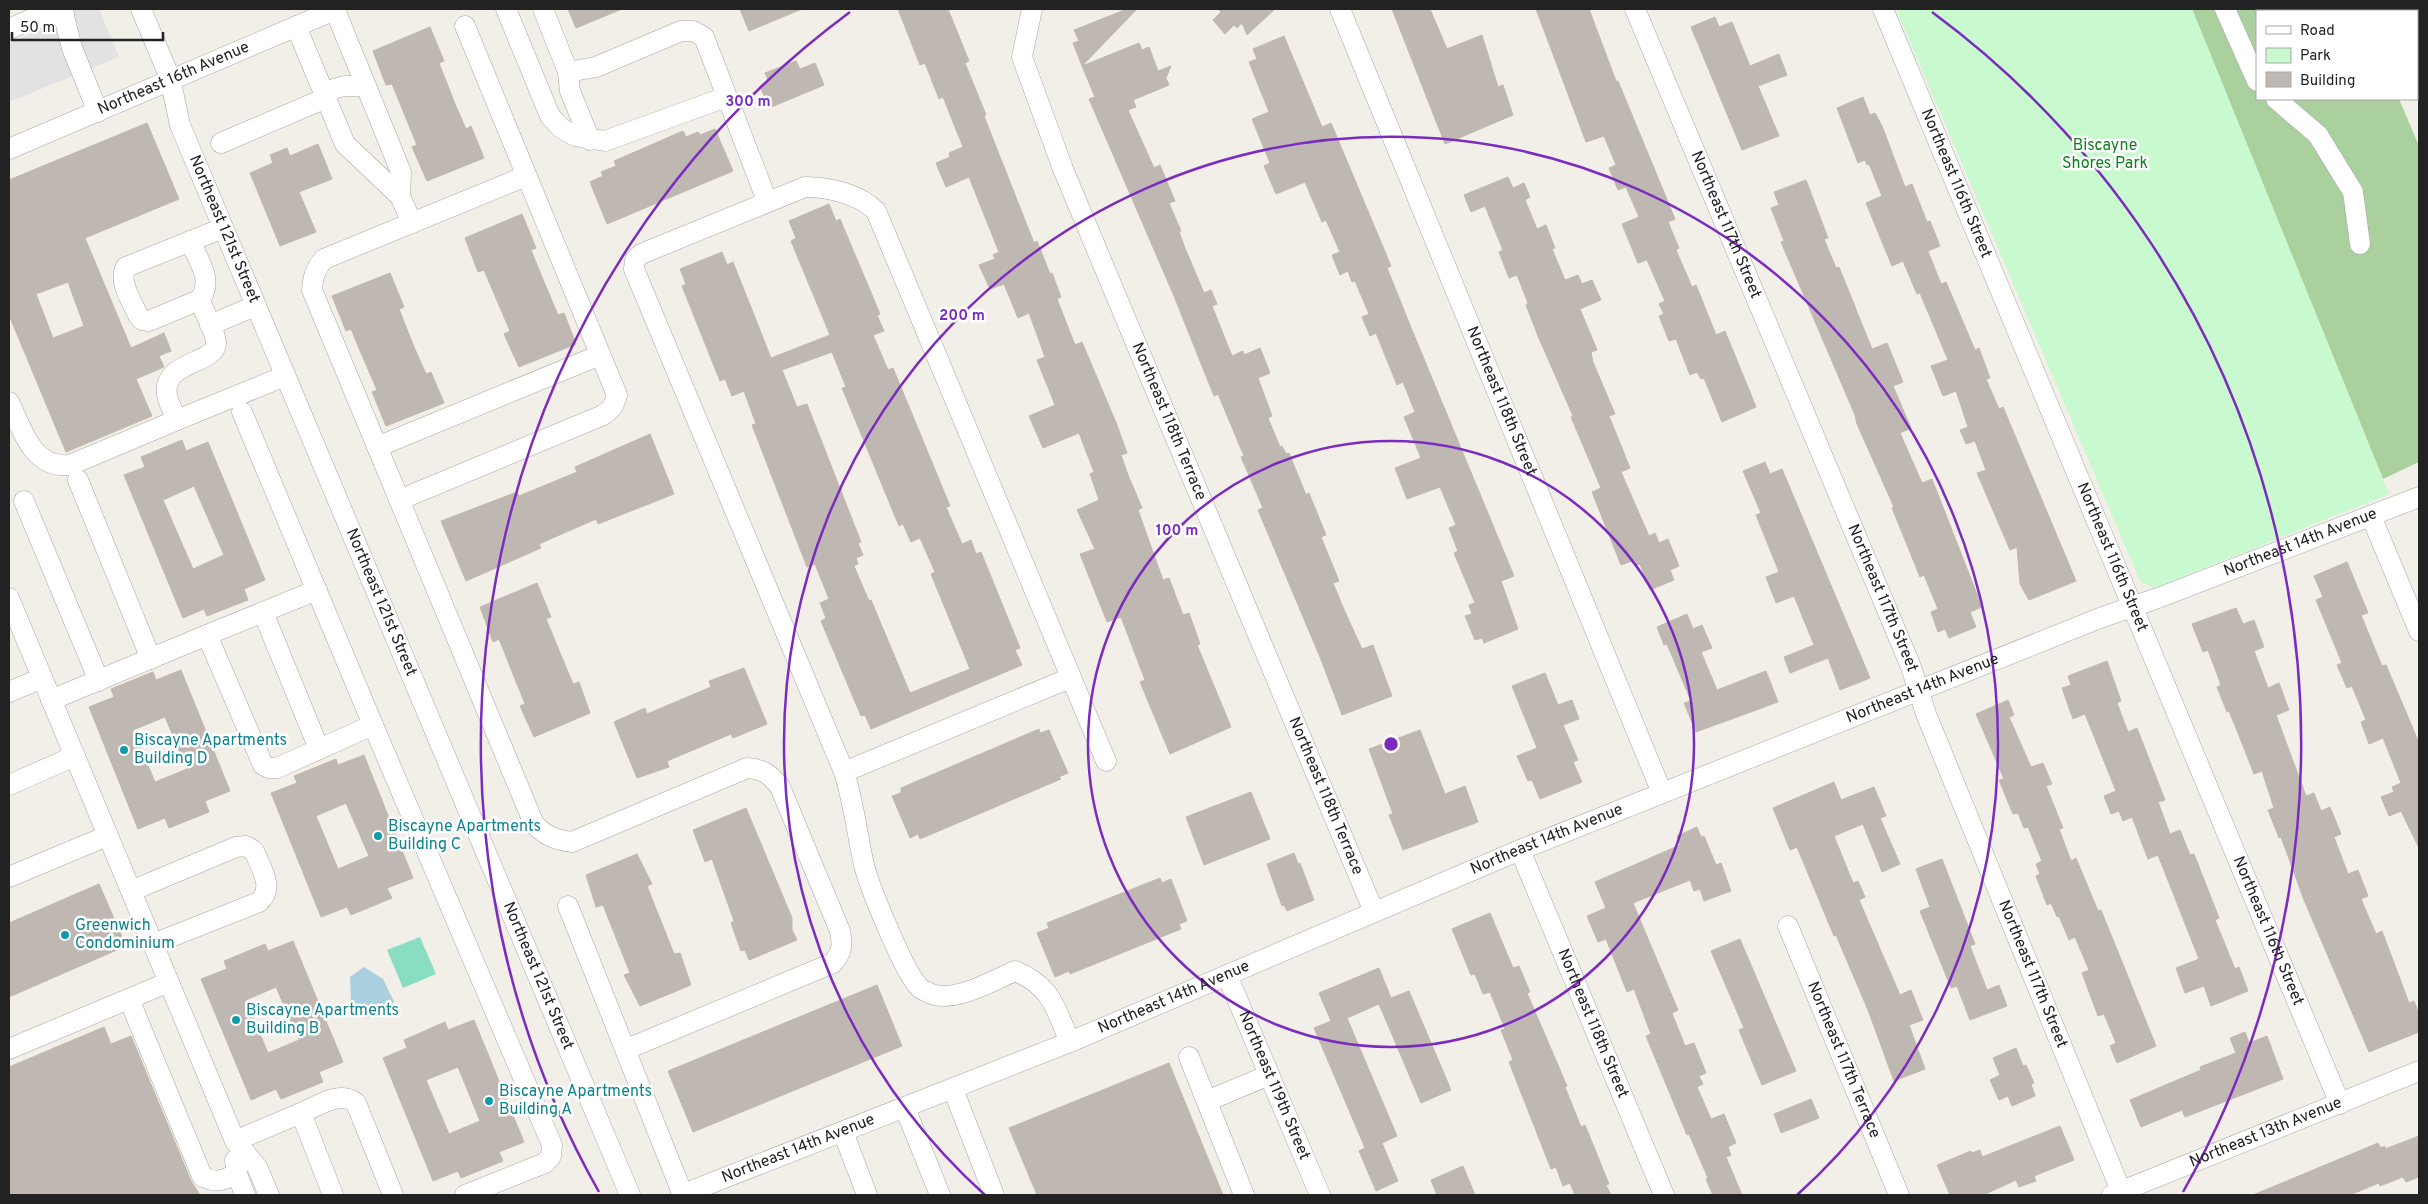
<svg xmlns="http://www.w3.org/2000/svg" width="2428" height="1204" viewBox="0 0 2428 1204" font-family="Overpass,sans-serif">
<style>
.forest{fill:#aad09e}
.park{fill:#c8f9cf}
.pitch{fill:#89dec2}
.parking{fill:#e2e2e2}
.water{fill:#aacfde}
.building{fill:#bfb8b2;stroke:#c3b7ab;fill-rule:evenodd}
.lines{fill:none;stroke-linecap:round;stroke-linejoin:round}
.minor-casing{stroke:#a6a6a6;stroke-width:21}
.minor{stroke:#fff;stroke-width:20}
.ring{fill:none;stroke:#7b2cbf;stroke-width:2.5}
.culture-dot{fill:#0f9aa8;stroke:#fff;stroke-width:2}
.labels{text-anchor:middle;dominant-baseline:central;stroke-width:5;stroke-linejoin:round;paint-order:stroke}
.street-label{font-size:16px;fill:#222;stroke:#fff}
.park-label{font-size:16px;fill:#0e811e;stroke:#fff}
.culture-label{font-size:16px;fill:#0d838f;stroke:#fff;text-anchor:start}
.centre{fill:#7b2cbf;stroke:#fff;stroke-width:2.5}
.ring-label{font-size:15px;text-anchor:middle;font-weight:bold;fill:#7b2cbf;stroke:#fff;stroke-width:5;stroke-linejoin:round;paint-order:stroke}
</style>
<rect width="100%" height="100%" fill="#f2efe9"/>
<path class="forest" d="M2192,9H2361L2362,11H2257V99H2399L2419,146V462L2383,479Z"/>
<path class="park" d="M1896,9H2192L2389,494L2154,588L2140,581Z"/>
<path class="pitch" d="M420,937L436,974L403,988L387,950Z"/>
<path class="parking" d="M56,9H99L119,57L9,102V43L61,21Z"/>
<path class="water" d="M364,967L383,979L394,1002L384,1015L365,1018L351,1001L350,977Z"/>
<g class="building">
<path d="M568,9H622L576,28Z"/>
<path d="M740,9H802L749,31Z"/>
<path d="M898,9H948L969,61L965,63L986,115L984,116L1034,243L1037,241L1050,274L1052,273L1061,297L1057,299L1075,345L1082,342L1117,425L1127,453L1121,455L1128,475L1142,508L1138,510L1163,580L1169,578L1183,615L1189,613L1200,644L1197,645L1231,727L1170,754L1140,682L1145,680L1121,617L1107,622L1080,554L1095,549L1077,510L1099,500L1090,474L1094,472L1079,433L1043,448L1029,416L1055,405L1037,360L1045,357L1029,313L1018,318L1004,284L990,289L979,265L995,259L993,255L999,252L969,177L946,187L936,163L950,157L949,153L963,147L943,97L939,99L925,63L920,65Z"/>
<path d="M1127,9H1137L1082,66L1073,43L1079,41L1074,30Z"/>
<path d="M1218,9H1275L1247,35L1242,23L1237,28L1234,25L1225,34L1213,20L1221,12Z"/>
<path d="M1392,9H1430L1447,49L1482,35L1498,87L1503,85L1513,115L1445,144Z"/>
<path d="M1536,9H1589L1616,81H1618L1675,219L1668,222L1679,248L1676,250L1692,287L1696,285L1716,335L1725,331L1756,407L1722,422L1704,378L1701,379L1697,372L1690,375L1676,339L1669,341L1659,316L1664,314L1659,304L1665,301L1647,260L1638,263L1622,224L1639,217L1626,187L1618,190L1609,168L1616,165L1604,136L1586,142Z"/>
<path d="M1715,17L1719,27L1732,22L1750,66L1779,54L1787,75L1758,86L1779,136L1742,150L1691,27Z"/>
<path d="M430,27L444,61L439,63L455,104L466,129L471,126L484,158L427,181L412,147L417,145L392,84L386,85L373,51Z"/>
<path d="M1284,36L1322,127L1331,123L1391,266L1387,268L1412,330L1514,576L1501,581L1518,629L1484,643L1482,638L1475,640L1465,616L1472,614L1469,605L1475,603L1454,553L1458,551L1449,528L1456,525L1440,487L1407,499L1395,468L1421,458L1404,417L1415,412L1403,382L1397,385L1376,333L1370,336L1362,317L1369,314L1355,281L1352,282L1348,271L1340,275L1332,255L1340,252L1326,220L1322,222L1305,182L1276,194L1264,166L1270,163L1252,119L1269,112L1249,62L1257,59L1253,49Z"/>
<path d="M1139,43L1142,50L1149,47L1158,71L1171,66L1166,78L1169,85L1133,100L1136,107L1128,110L1154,168L1160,165L1175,201L1169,203L1181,231L1179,232L1185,248L1204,293L1211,290L1217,304L1212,306L1232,356L1243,351L1244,355L1260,348L1270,373L1258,378L1272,416L1268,418L1280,447L1282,446L1286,454L1289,453L1306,495L1309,493L1326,535L1321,537L1339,581L1333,583L1345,612L1362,649L1373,645L1392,696L1342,715L1320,657L1258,510L1263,508L1241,457L1244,456L1218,394L1214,396L1174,296L1089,99L1095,97L1082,66Z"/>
<path d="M796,61L800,69L815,63L824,85L769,108L760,86L769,82L765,73Z"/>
<path d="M1863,97L1870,115L1875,113L1882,126L1905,187L1912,184L1927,222L1930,221L1940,246L1928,251L1941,284L1946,282L1975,350L1979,348L1990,378L1986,379L1999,409L2003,407L2076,581L2029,600L2020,584L2017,547L2010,550L1977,473L1986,470L1975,441L1966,444L1960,430L1968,427L1956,391L1943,396L1931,366L1948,360L1920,293L1917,294L1903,261L1892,266L1866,203L1882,196L1869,164L1867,165L1865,160L1858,163L1837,108Z"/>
<path d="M147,123L179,199L85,238L131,348L164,333L171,351L159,356L164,367L136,379L152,416L66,452L9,315V180ZM68,282L84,326L53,338L36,294Z"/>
<path d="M715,129L733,171L607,224L590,182L603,176L601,172L616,166L614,161L683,131L686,137L698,132L700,135Z"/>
<path d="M318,144L332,179L299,192L316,232L280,246L250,173L273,163L270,155L287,148L290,156Z"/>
<path d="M1508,177L1513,188L1524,183L1530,197L1525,200L1537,229L1546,225L1555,248L1552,249L1565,280L1578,275L1582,284L1592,280L1601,300L1580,309L1597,350L1591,352L1593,362L1615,414L1609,416L1630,468L1621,472L1649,536L1655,533L1659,543L1668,539L1679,566L1670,570L1674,580L1650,590L1640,564L1637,565L1635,560L1621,565L1592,492L1601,488L1571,417L1573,416L1538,336L1526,305L1528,303L1517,275L1509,278L1499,252L1503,250L1485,206L1471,212L1464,195Z"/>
<path d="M1806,180L1828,238L1824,239L1836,268L1839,267L1872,349L1887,343L1903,382L1893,386L1911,428L1900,433L1922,483L1932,479L1982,607L1970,612L1976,627L1949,638L1945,629L1938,632L1931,612L1938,609L1924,575L1920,577L1892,508L1894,507L1857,424L1855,415L1781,242L1784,241L1771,208L1779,205L1774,192Z"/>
<path d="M829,204L836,221L840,219L880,314L877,315L884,331L873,335L888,370L893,368L950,506L946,507L962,544L971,540L976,554L981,552L1020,648L1015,650L1022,665L871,729L865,715L861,716L821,621L826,618L820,603L829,599L815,564L807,567L752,425L756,424L744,391L732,396L725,379L720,381L682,286L686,284L680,269L722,252L727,265L733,262L771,358L830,335L791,241L796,238L789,221ZM832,352L846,387L842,388L899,526L903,524L911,542L920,538L935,572L931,574L970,669L910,693L871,600L869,601L854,566L858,564L856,558L863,555L858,543L861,542L807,404L797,407L782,370Z"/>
<path d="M522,214L536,248L531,250L544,282L558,315L564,313L576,344L519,367L504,334L510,331L484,270L478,272L465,238Z"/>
<path d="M390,273L404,307L399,309L414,347L426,374L431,372L444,403L386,426L372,392L377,390L361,353L351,329L346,331L332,296Z"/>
<path d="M650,434L674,494L598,524L596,519L539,544L541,548L466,581L441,521L517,492L519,496L577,472L575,467Z"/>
<path d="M182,440L186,451L208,442L265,580L244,589L248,600L207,616L204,609L183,618L124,475L145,467L141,457ZM194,486L224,555L193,569L163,500Z"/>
<path d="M1765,462L1770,474L1782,469L1870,678L1840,690L1828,658L1790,673L1784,657L1814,645L1794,596L1776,603L1766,577L1779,572L1756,515L1761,513L1743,471Z"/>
<path d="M2347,562L2368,613L2361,615L2382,666L2386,665L2419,743V848L2401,811L2389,816L2381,797L2394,792L2392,787L2401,783L2383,738L2369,744L2361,722L2366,720L2352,686L2347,688L2337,665L2342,663L2316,600L2323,597L2314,576Z"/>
<path d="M537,583L551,617L546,619L573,684L579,682L590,713L534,737L520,706L525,704L499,639L493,642L480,607Z"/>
<path d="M2236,608L2243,624L2254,620L2264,647L2254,651L2268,688L2279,683L2289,710L2276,715L2306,796L2314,793L2321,811L2330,807L2341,834L2334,837L2348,874L2358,870L2368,896L2361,899L2376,934L2382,931L2409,1003L2414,1001L2419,1014V1032L2369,1052L2304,900L2281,837L2279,838L2268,810L2274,808L2262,771L2254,774L2240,738L2229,711L2227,712L2217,687L2221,685L2208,650L2203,652L2192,624Z"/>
<path d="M1687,614L1693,629L1702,625L1712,648L1701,652L1717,690L1766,671L1778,702L1696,732L1684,703L1691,701L1667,644L1664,645L1657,627Z"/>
<path d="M2107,661L2121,701L2117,703L2128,732L2137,728L2165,800L2158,802L2170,834L2180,830L2190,855L2194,854L2219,918L2215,920L2235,969L2239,967L2248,991L2211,1006L2204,986L2185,993L2176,968L2199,959L2158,855L2148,859L2132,817L2123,821L2119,811L2111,814L2104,796L2116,791L2085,714L2073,719L2062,688L2071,685L2068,676Z"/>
<path d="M744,668L767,724L733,738L731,734L667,761L669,767L637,778L614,722L645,708L647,714L711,687L709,681Z"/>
<path d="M181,670L230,791L205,801L209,812L169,828L165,818L138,829L89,707L114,697L111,689L153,672L156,680ZM165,717L187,769L155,782L133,730Z"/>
<path d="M1545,673L1558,705L1572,700L1579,719L1563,725L1578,760L1573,762L1582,782L1540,799L1532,780L1528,781L1517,756L1537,748L1512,686Z"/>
<path d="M2008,700L2014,715L2009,717L2031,767L2043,763L2052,784L2046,786L2063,828L2059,829L2071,861L2076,858L2098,911L2101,910L2156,1046L2117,1063L2110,1046L2116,1043L2104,1014L2098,1016L2082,973L2089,970L2075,937L2069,940L2059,916L2057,917L2051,903L2047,905L2036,876L2040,874L2036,864L2042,861L2028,827L2024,828L2018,813L2013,814L1999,780L2004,779L1976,714Z"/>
<path d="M1039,729L1040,733L1049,730L1068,773L1059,777L1061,779L920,839L918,834L910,838L892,796L901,793V788Z"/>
<path d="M1420,730L1445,794L1465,786L1478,822L1403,850L1389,815L1393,814L1369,749Z"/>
<path d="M364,755L413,878L387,888L392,898L351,915L347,907L321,917L271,793L297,783L294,776L336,759L338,765ZM346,803L369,856L338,869L316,816Z"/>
<path d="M1834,782L1841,800L1874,787L1886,816L1880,818L1900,864L1882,872L1863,824L1834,836L1853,883L1858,881L1865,897L1859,900L1900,995L1911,990L1923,1020L1909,1025L1925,1069L1894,1081L1868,1010L1836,935L1834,936L1797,847L1790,850L1773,808Z"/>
<path d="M1251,792L1270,839L1204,865L1186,817Z"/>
<path d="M746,808L792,918V930L797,940L749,960L745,950L741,951L731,923L734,921L712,859L705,862L693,830Z"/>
<path d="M1697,827L1701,837L1704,836L1716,865L1721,863L1731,891L1704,901L1700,889L1694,891L1690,880L1633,903L1678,1010L1672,1013L1685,1046L1694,1043L1706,1073L1699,1076L1703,1084L1697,1087L1711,1119L1724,1114L1736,1143L1728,1147L1731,1155L1726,1157L1742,1195H1713L1706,1179L1708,1178L1689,1134L1687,1135L1646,1036L1651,1034L1634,989L1627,992L1606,939L1598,942L1587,916L1606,908L1595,882L1680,845L1677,836Z"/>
<path d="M1294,853L1298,864L1300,863L1314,900L1287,911L1284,905L1282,906L1267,864Z"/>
<path d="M637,854L652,884L647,886L674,954L680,953L691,985L640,1006L624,975L630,973L603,905L596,907L586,875Z"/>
<path d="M1942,859L1975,944L1970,946L1987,990L1999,985L2007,1006L1970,1020L1957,986L1951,988L1920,911L1930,907L1916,869Z"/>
<path d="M1160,878L1162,883L1171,879L1187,921L1179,924L1181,929L1070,974L1069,971L1055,977L1037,933L1049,928L1047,923Z"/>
<path d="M99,884L126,946L9,997V923Z"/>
<path d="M1490,913L1513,968L1519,966L1530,992L1527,993L1567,1086L1565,1087L1581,1127L1585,1125L1609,1184L1606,1185L1611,1195H1575L1570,1183L1563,1186L1556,1167L1551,1169L1509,1062L1513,1060L1501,1030L1505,1029L1490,992L1483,994L1475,974L1471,975L1452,929Z"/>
<path d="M1740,939L1796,1071L1762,1085L1739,1030L1744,1028L1711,951Z"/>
<path d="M293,941L343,1062L319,1072L323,1082L281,1099L276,1089L251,1100L201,979L227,969L224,961L265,944L268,951ZM276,987L299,1040L268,1053L246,1000Z"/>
<path d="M1379,968L1391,998L1409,991L1451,1090L1421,1103L1379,1004L1347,1018L1397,1136L1382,1143L1398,1181L1376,1191L1359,1151L1365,1148L1314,1028L1331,1021L1319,993Z"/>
<path d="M877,985L902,1046L693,1132L668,1071Z"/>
<path d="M474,1020L524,1142L499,1152L503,1161L461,1178L458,1171L433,1181L383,1058L407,1048L404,1040L445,1022L448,1030ZM458,1067L480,1121L449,1134L426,1080Z"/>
<path d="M104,1027L111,1044L131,1036L191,1181L200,1195H9V1067Z"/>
<path d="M2245,1032L2249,1043L2267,1036L2283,1079L2185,1117L2182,1110L2141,1127L2130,1100L2201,1070L2200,1067L2236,1053L2230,1038Z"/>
<path d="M2016,1048L2023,1066L2026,1065L2034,1083L2031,1084L2035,1096L2012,1106L2008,1096L1999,1100L1990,1080L2000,1075L1993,1058Z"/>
<path d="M1169,1063L1223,1195H1037L1009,1128Z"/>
<path d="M1811,1099L1819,1118L1781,1133L1774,1114Z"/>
<path d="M2060,1126L2074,1160L2034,1176L2036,1181L2019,1187L2016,1180L1983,1195H1950L1937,1165L1971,1151L1972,1153L1980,1150L1982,1157Z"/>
<path d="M2419,1136V1177L2406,1182L2403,1177L2380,1186L2379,1183L2350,1195H2253L2378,1143L2381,1148L2385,1146V1149Z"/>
<path d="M1463,1166L1475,1195H1437L1431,1180Z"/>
</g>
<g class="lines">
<defs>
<g id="minor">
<path d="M62,9L72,48L98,112"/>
<path id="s1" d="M141,9L170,78L180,125L630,1195"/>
<path d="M506,9L550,116L561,128L575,136L605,141L726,97"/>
<path d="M543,9L568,72L596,67L681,31H693L704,37L767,201"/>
<path id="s2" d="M1032,9L1022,57L1063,169L1374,912"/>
<path id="s3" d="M1340,9L1662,793"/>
<path id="s4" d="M1635,9L1911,667L1926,714L2121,1191"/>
<path id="s5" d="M1883,9L2340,1104"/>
<path d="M2225,9L2257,81"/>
<path d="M335,10L401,172L400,196"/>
<path d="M296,26L345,144L400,196L412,223"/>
<path d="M9,29L32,19L64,14"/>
<path d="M568,72L570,91L590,140"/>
<path d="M323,92L344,86H366"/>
<path d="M2276,99L2318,135L2353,192L2360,244"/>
<path d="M221,143L326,98"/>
<path id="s6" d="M9,149L337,9"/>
<path d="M526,176L324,259C315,269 313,277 312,290L534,824C546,836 555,840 572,842L747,768C763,769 770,774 780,787L840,931C843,945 842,952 833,963L627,1049"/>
<path d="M223,228L126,267C118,281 132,302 138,315L142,320L149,321L199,300C204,310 216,333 216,343C217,364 161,361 167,395C168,403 174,412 177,420L285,376"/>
<path d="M190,241C198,260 215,282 199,300"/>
<path d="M210,325L255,306"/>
<path d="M9,402C23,430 32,469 70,465L177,420"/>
<path d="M242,412L373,725L552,1145L551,1156L545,1163L465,1195"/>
<path d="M377,447L600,355"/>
<path d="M78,480L151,659"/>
<path d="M399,500L601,416C611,411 614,406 617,395L465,26"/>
<path d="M24,501L99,681"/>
<path d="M2371,516L2419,631"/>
<path d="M9,598L235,1141L257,1167L269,1195"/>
<path d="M263,612L319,749"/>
<path d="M207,635L317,590"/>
<path d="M9,692L42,678"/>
<path d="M51,700L207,635L263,765L269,768H277L373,725"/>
<path d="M844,772L1070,678"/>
<path d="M9,785L75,756"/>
<path id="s7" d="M1520,850L1664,1195"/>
<path d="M9,877L107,836"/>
<path d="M131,891L236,847L246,846L254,851C261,868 275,888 259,902L153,944"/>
<path d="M568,906L683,1195"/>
<path id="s8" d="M1788,926L1899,1195"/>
<path id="s9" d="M1227,975L1320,1195"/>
<path d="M129,999L202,1176C216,1184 223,1180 237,1174"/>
<path d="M1070,1042C1055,1008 1052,986 1015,971C994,980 958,1001 935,995C931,994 922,990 919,987C905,974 869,886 864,865C857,834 854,803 844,772L634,269L635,260L641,254L805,187C829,187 859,194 876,211L1106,761"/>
<path d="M9,1049L169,982"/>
<path d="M1189,1057L1244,1195"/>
<path d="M953,1089L994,1195"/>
<path d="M1207,1101L1269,1075"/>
<path d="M905,1108L940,1195"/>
<path d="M301,1113C318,1106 340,1090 356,1103L393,1195"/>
<path d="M843,1132L867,1195"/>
<path d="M235,1141L301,1113L333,1195"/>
<path d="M235,1160L237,1174L245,1195"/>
<path id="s10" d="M681,1195L1070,1042L1520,850L2100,618L2158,598L2419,497"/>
<path id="s11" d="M2112,1195L2419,1071"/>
</g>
</defs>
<use href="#minor" class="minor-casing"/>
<use href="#minor" class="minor"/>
</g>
<g class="ring">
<circle cx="1391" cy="744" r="303"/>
<path d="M985 1195A607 607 0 1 1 1797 1195"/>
<path d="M599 1192A910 910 0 0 1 850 12M1932 12A910 910 0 0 1 2183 1192"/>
</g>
<g class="culture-dot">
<circle cx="124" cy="750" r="5"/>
<circle cx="378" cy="836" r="5"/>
<circle cx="65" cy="935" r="5"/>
<circle cx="236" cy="1020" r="5"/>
<circle cx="489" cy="1101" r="5"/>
</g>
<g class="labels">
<g class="street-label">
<text stroke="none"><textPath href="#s6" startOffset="179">Northeast 16th Avenue</textPath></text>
<text stroke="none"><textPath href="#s5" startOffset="189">Northeast 116th Street</textPath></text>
<text stroke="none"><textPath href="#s4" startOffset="234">Northeast 117th Street</textPath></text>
<text stroke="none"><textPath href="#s1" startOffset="236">Northeast 121st Street</textPath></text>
<text stroke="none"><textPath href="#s3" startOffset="424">Northeast 118th Street</textPath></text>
<text stroke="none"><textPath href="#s2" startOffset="442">Northeast 118th Terrace</textPath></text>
<text stroke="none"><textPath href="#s10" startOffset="1746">Northeast 14th Avenue</textPath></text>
<text stroke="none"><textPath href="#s5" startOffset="594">Northeast 116th Street</textPath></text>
<text stroke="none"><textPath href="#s4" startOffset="639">Northeast 117th Street</textPath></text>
<text stroke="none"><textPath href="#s1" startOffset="641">Northeast 121st Street</textPath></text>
<text stroke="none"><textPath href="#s10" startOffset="1341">Northeast 14th Avenue</textPath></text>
<text stroke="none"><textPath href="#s2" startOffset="848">Northeast 118th Terrace</textPath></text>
<text stroke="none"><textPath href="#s10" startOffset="936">Northeast 14th Avenue</textPath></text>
<text stroke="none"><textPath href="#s5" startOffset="999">Northeast 116th Street</textPath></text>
<text stroke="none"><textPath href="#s4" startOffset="1044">Northeast 117th Street</textPath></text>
<text stroke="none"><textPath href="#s1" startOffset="1046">Northeast 121st Street</textPath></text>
<text stroke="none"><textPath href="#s10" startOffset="531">Northeast 14th Avenue</textPath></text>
<text stroke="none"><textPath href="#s7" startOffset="188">Northeast 118th Street</textPath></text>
<text stroke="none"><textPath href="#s8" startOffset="145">Northeast 117th Terrace</textPath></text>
<text stroke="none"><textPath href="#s9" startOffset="120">Northeast 119th Street</textPath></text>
<text stroke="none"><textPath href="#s11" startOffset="166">Northeast 13th Avenue</textPath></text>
<text stroke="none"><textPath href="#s10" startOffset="126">Northeast 14th Avenue</textPath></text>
</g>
<g class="park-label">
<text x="2105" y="146">Biscayne<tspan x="2105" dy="18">Shores Park</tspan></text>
</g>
<g class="culture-label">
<text x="134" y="741">Biscayne Apartments<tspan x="134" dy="18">Building D</tspan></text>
<text x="388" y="827">Biscayne Apartments<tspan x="388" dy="18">Building C</tspan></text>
<text x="75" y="926">Greenwich<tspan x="75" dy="18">Condominium</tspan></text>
<text x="246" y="1011">Biscayne Apartments<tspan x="246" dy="18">Building B</tspan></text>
<text x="499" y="1092">Biscayne Apartments<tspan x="499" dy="18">Building A</tspan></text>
</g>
</g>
<circle cx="1391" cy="744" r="8" class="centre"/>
<g class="ring-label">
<text x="748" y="106">300 m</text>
<text x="962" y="320">200 m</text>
<text x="1177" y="535">100 m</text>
</g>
<rect width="2428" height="1204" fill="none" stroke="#222222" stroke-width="20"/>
<rect x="2256" y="10" width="162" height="90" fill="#ffffff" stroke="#a7a7a7"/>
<rect x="2266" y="26" width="25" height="8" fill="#ffffff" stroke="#a7a7a7"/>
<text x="2300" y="35" font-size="15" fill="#222222">Road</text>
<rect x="2266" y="48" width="25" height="15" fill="#c8f9cf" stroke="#a7a7a7"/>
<text x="2300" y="60" font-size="15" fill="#222222">Park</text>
<rect x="2266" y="72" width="25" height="15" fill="#bfb8b2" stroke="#a7a7a7"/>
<text x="2300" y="85" font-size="15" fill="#222222">Building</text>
<path d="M12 32v8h151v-8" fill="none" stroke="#222222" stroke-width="2.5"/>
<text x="20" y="32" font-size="15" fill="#222222" stroke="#ffffff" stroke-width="4" paint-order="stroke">50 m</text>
</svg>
